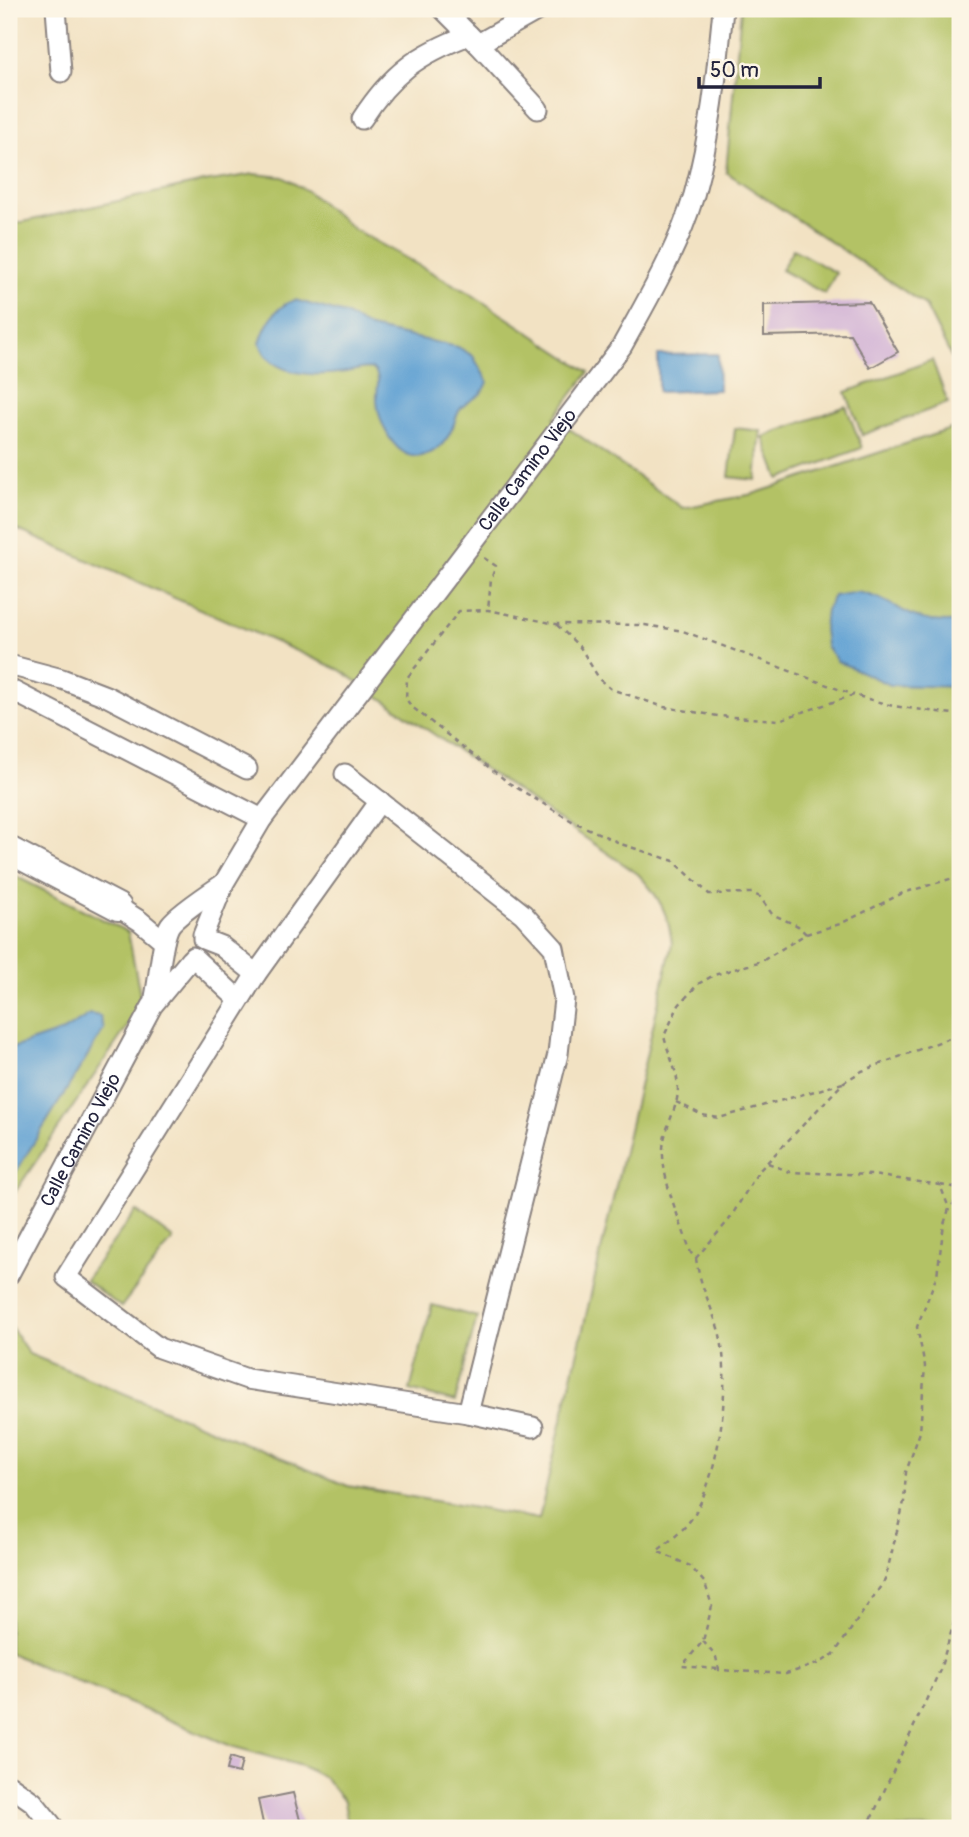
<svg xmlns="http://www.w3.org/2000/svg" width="969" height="1837" viewBox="0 0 969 1837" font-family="Pangolin,sans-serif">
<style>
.green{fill:#b3c265;stroke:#6a7250;stroke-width:2}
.water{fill:#60a1d3;stroke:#416287;stroke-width:2}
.building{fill:#d0b0d5}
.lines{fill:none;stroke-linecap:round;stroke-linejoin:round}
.street-casing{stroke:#8a827f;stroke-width:23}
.secondary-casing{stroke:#8a827f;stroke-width:30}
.path{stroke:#8a827f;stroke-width:2.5;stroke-dasharray:5 5;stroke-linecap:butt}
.street{stroke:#fff;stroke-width:19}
.secondary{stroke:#fff;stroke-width:26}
.labels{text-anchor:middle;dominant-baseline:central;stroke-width:5;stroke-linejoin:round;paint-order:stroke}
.street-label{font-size:19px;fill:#22223b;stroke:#fcf5e5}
</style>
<rect width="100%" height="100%" fill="#fcf5e5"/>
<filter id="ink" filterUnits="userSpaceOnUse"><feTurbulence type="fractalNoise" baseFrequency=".0143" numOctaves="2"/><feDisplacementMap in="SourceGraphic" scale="14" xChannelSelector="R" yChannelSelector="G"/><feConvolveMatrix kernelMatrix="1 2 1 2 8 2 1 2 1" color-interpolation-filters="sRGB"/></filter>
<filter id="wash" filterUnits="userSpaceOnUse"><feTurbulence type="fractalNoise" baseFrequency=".00686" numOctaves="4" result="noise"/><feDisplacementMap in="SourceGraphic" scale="28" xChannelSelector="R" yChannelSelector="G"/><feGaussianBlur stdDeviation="1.57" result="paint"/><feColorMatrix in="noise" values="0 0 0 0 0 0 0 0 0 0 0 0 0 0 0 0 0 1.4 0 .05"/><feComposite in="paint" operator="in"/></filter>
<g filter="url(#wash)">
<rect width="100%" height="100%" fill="#f2e2c3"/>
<g class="green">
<path d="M741,9H960V374L925,305L726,172Z"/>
<path d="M254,174L283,177L307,191L355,230L471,294L589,372L554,418L683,508L753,494L960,426V1828H348L344,1801L324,1777L301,1766L231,1746L9,1653V1324L29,1354L348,1486L539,1519L672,944C669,914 659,896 638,874L340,670L9,526V225L204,182Z"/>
<path d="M793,249L836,273L825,294L781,270Z"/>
<path d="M932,360L948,403L862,435L846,392Z"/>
<path d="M846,406L862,448L779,479L763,437Z"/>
<path d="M735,428L761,431L756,480L729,477Z"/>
<path d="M9,873L128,932L142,1005L9,1201Z"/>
<path d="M136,1211L173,1239L121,1307L85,1280Z"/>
<path d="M432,1305L477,1317L455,1402L410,1390Z"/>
</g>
<g class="water">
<path d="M295,300L345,314L370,328L458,347L473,356L488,382C483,397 473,397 462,407C456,413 455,424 451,431C443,449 421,464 403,452C388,442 378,418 377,400C376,389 382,378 373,369C363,366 356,371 346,372C317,377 270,377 260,343C266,324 275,306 295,300Z"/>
<path d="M718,354L719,390L658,392V355Z"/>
<path d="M857,592C898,599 909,628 960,621V687L890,685L837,661L826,646L824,629L826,610L834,596Z"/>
<path d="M90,1014L100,1016L104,1029L9,1183V1049L63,1031Z"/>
</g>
<g id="blocks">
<g class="building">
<path d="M869,302L898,352L870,368L850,334L764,336V305Z"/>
<path d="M230,1757L242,1761L239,1773L227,1770Z"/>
<path d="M293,1793L302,1828H264L258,1800Z"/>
</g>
</g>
</g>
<g filter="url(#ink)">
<use href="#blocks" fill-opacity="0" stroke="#8a827f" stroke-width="2"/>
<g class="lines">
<defs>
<g id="street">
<path d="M56,9L61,72"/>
<path d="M443,9L478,44L540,9"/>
<path d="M478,44L538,109"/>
<path d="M362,119C391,74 418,54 469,35"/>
<path d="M9,665L62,679L106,696L247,769"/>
<path d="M9,689L262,819"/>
<path d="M345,774L523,914L554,948L564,999L558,1054L468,1413"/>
<path d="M380,801L256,974L66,1277L159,1348L247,1379L468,1413L533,1427"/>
<path d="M118,907L140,921L164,941"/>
<path id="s1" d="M203,935L224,883L262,819L622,346C649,297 678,248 694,195C711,134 717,71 723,9"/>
<path d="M203,939L221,946L256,974"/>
<path d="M193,957L239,1000"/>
<path d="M155,997C159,979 162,937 170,925C176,916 211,892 223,884"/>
<path id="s2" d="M9,1274L152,1006L190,960"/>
<path d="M9,1785L33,1802L54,1828"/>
</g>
<path id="secondary" d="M9,850L118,907"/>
</defs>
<use href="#street" class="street-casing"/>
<use href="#secondary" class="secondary-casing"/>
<g class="path">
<path d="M484,558L496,566L491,579L488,610"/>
<path d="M557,625L580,647L600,680L611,689L664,707L718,716L779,720L854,695L893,706L960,715"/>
<path d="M960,876L903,893L840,924L806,934L762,961L714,975L698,984L679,1005L664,1036C669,1059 683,1078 676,1103C671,1121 662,1135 663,1155C664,1187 681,1222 691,1253L696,1258L729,1220L758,1172L844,1082L862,1071L960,1034"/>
<path d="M806,934L798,926L772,914L760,897L752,893L709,894L674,861L624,845L572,821L509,783L412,707L406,699L407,678L459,611L488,610L556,624L645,625L683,631L854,695"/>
<path d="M676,1102L702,1115L719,1118L843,1083"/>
<path d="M768,1163L790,1172L872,1175L940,1185L949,1208"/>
<path d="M940,1185L960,1188"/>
<path d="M696,1258C699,1284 713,1309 720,1335C731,1383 720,1471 695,1513C686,1529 671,1540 657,1551L690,1566L705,1583L712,1606L703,1641L682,1666L717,1669"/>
<path d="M703,1641L716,1657L719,1670L786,1674L820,1663L834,1654L885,1580L904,1502L906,1472L920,1432L925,1366L917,1327L937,1275L944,1224L949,1209L960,1196"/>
<path d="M388,1828L389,1822"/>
<path d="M867,1828L940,1670L960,1602"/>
</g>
<use href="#street" class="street"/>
<use href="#secondary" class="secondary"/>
</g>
</g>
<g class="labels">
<g class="street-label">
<text stroke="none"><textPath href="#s1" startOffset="569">Calle Camino Viejo</textPath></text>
<text stroke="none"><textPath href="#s2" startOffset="152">Calle Camino Viejo</textPath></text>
</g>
</g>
<rect width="969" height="1837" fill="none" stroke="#fcf5e5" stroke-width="35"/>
<path d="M699 77v10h121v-10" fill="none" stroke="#22223b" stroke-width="3.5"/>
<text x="710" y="77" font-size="21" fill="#22223b" stroke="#fcf5e5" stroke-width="5" paint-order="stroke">50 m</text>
</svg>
